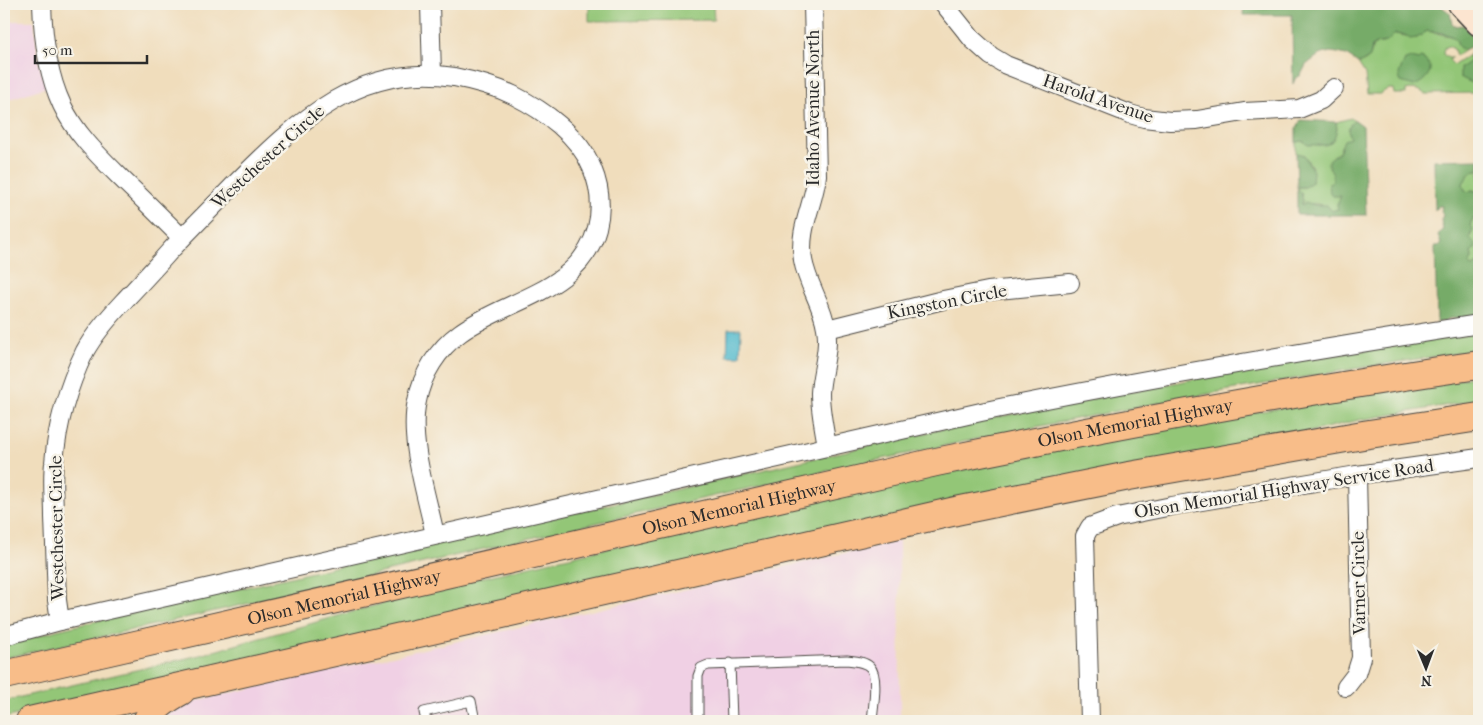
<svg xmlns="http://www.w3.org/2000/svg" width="1483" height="725" viewBox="0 0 1483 725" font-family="'IM FELL French Canon',serif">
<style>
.built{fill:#f0d0e4}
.green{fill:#93c677;stroke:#5f7851}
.forest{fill:#76ab68;stroke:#506b4a}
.water{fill:#50b9cd;stroke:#3e727c}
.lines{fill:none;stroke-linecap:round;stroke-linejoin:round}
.lane-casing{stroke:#494641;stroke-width:11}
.street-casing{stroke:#494641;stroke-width:20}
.secondary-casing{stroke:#494641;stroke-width:28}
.highway-casing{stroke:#494641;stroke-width:30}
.lane{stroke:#fff;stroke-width:9}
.street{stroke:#fff;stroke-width:18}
.secondary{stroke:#fce5d0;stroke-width:25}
.highway{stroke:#f8bd89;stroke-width:28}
.labels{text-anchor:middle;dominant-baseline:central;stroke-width:5;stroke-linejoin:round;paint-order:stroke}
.street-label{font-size:18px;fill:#2b2b2b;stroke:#f7f3e8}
</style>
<rect width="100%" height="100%" fill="#f7f3e8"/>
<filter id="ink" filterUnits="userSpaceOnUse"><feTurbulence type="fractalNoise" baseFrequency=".02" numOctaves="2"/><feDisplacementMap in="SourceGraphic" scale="10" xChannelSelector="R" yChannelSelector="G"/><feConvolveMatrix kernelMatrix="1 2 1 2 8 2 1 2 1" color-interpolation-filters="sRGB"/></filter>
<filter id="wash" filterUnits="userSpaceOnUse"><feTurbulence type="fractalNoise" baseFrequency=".0096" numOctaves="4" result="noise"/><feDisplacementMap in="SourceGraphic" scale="20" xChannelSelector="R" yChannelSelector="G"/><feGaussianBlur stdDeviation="1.12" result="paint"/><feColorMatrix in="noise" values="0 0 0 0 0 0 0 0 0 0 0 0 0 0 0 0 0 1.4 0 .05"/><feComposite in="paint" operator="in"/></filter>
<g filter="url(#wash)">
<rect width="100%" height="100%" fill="#f0ddbc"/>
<g class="built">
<path d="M4,21H34L38,61L46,87L4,101Z"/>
<path d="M899,541L900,721H158L182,704Z"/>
</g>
<g class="green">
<path d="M589,4H713L714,20L589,21Z"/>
<path d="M1427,31L1454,37L1461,49L1465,50L1456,56L1454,49L1448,46L1444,48L1443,54L1448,58H1452L1449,60L1454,65L1469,55L1470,61L1467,65L1464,79L1479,87V93L1425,94C1420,90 1412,88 1406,90V94H1394L1393,89C1387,89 1385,90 1381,94H1367L1365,74L1358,63C1368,62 1372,55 1372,47L1378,43H1383L1395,34L1417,38Z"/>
<path d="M1351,118L1355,120L1352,122L1350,138L1342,145L1339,152L1334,155L1331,172L1333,174V181L1341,196L1337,204L1338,209L1332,211C1324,202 1311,204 1301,204L1297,187H1305L1312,167L1304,155L1296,153V142C1305,139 1319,143 1329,144L1337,129L1336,122Z"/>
<path d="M1479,169V192L1472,190L1468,192L1464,189L1463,183L1471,172Z"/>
<path d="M1479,216V262L1472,267L1469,265L1472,257L1469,238L1472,233L1470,225L1472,220Z"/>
<path d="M1479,333V350C981,420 495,552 4,658V646L57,630L983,420L1267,365Z"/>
<path d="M1479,376V400L1359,420L1293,436L158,682L4,718V701L200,655L437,588L740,517L1175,425Z"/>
</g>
<g class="forest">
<path d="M1244,4H1438L1450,13L1452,24L1454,26L1464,25L1478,42L1465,50L1461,49L1457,44V41C1451,33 1436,32 1427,31L1417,38L1410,39L1405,35L1395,34L1387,42L1378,43L1372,46L1370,57L1361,63H1358L1346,55L1338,53L1330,52L1319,55L1306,65L1301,75L1295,79L1293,84L1292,15H1243Z"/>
<path d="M1479,48V87L1460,77V68L1470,61L1469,55L1473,50Z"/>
<path d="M1412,58L1418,60L1421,58C1439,66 1427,81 1414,86L1401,82C1396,73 1402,68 1405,60Z"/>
<path d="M1301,120L1336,122C1338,130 1335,144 1324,145C1318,146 1314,144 1308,145L1303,141L1296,142V129Z"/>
<path d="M1355,120L1363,126L1366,215H1297V190L1301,193L1303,201L1301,204L1304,205L1305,202L1315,205H1327L1332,211L1338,209L1337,205L1341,196H1333L1330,193L1329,183L1333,181C1335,165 1317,166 1339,152L1344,140L1350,138C1347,131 1348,124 1355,120Z"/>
<path d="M1296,153L1304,155L1313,171L1312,182L1305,187H1297Z"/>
<path d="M1479,159V169L1471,172L1463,183L1464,189L1468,192L1472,190L1479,192V216L1472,220L1470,225L1473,229L1469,238L1475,244L1476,248L1471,252L1472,258L1469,265L1473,267L1479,262V316L1460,319L1454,317L1448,319L1445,321L1437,323L1435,246H1438L1441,244L1438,235L1443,229L1441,220L1443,215L1441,211L1442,206H1438L1435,210L1434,160Z"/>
</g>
<path class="water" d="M728,329H741L740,356H727Z"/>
</g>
<g filter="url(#ink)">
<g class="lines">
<defs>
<g id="lane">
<path d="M730,663L732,721"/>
<path d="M426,721L424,712L471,701L475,721"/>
<path d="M698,721V676L701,668L708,665L847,660C854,661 864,661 870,667C879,676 873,708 872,721"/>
</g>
<g id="street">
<path d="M42,4C43,38 47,73 62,105C76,135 101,158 124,181C144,200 163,219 182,238"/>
<path d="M430,4L432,74"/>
<path d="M813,4L817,175C814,205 798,228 803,260C807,284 823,305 826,328C830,350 821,372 820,393C820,410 824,428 827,446"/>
<path d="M944,4L972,39L991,56L1006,65L1130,114L1144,118L1170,121L1197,120L1244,112L1299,109L1321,100L1334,88"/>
<path d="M827,329L943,300L988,291L1070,283"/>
<path d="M60,621L57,600C56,572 55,545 54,517C54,499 52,481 54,463C57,424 68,386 85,351C95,333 109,317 123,302C138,286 154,269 169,252C191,228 214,206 236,183C298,121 360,62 454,77C475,81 494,86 513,95C543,110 579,135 592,168C600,187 602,208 597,228C580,292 506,299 460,333C438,349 422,374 417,401C408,440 427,496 435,535"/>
<path d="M4,636L60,621L981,412C1146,378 1313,350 1479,324"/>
<path d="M1346,687L1356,674L1361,658L1357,475"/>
<path d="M1090,721L1085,536L1090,527L1117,517L1172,506L1357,475L1479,458"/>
</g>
<path id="secondary" d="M1461,4L1479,23"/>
<g id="highway">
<path id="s1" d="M4,675L936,462C1116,425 1297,391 1479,365"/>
<path d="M30,721L956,511L1129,476L1363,435L1479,417"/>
<path d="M147,721C153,707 168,698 181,691"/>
</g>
</defs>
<use href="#lane" class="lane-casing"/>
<use href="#street" class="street-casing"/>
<use href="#secondary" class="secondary-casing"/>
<use href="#highway" class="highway-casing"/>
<use href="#lane" class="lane"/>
<use href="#street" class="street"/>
<use href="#secondary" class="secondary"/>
<use href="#highway" class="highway"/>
</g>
</g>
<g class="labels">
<g class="street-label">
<text transform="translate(1098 99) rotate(19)">Harold Avenue</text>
<text transform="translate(813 108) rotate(-90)">Idaho Avenue North</text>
<text transform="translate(268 157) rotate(-42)">Westchester Circle</text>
<text transform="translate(947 302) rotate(-11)">Kingston Circle</text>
<text stroke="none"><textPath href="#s1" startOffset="1159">Olson Memorial Highway</textPath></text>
<text transform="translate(1284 489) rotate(-9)">Olson Memorial Highway Service Road</text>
<text stroke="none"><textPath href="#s1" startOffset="754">Olson Memorial Highway</textPath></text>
<text transform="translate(57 528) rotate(-91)">Westchester Circle</text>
<text transform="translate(1359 583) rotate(-91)">Varner Circle</text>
<text stroke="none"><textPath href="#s1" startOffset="349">Olson Memorial Highway</textPath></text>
</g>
</g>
<rect width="1483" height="725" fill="none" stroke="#f7f3e8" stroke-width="20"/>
<g transform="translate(1426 668) rotate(179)" stroke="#f7f3e8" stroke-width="4" paint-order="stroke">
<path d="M0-4L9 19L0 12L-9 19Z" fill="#2b2b2b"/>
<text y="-8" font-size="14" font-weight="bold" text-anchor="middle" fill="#2b2b2b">N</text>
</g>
<path d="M35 55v8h112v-8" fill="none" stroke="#2b2b2b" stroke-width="2.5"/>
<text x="42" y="55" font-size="15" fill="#2b2b2b" stroke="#f7f3e8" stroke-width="4" paint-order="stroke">50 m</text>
</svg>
